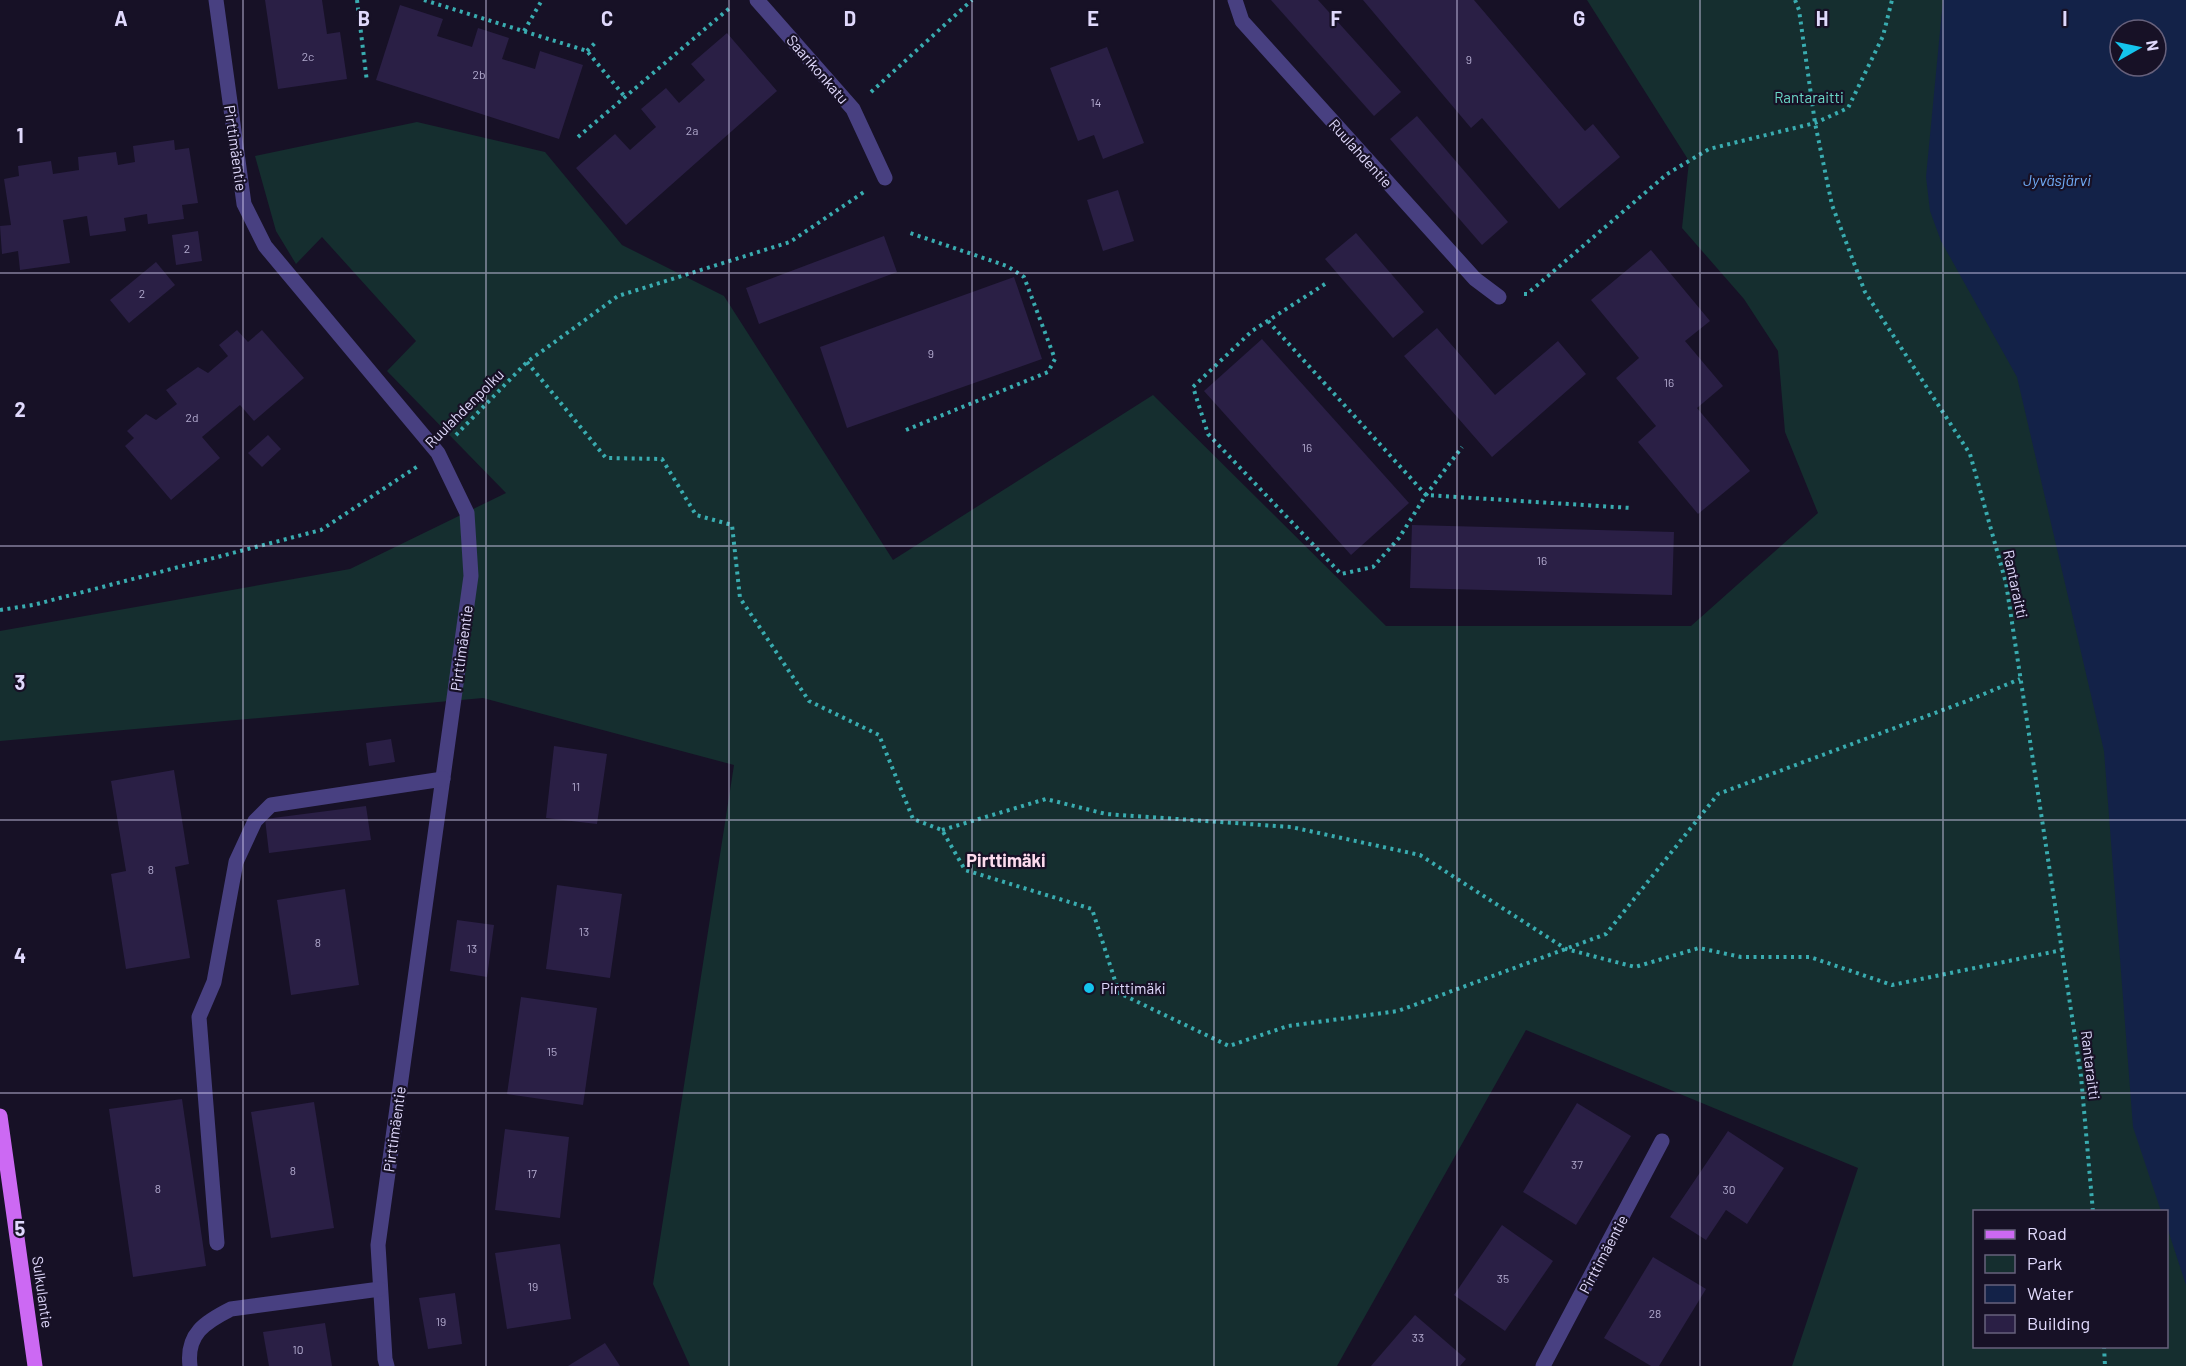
<svg xmlns="http://www.w3.org/2000/svg" width="2186" height="1366" viewBox="0 0 2186 1366" font-family="Barlow,sans-serif">
<style>
.green{fill:#152e2f;fill-rule:evenodd}
.water{fill:#132248;fill-rule:evenodd}
.building{fill:#2a1f45}
.lines{fill:none;stroke-linecap:round;stroke-linejoin:round}
.path{stroke:#39acb0;stroke-width:4;stroke-dasharray:3 4.5;stroke-linecap:butt}
.minor{stroke:#484081;stroke-width:15}
.major{stroke:#cc69f3;stroke-width:15}
.grid{fill:none;stroke:#e0d9fc;stroke-width:1.5;stroke-opacity:0.55}
.poi-dot{fill:#14c4ed;stroke:#171126;stroke-width:2}
.labels{text-anchor:middle;dominant-baseline:central;stroke-width:4.5;stroke-linejoin:round;paint-order:stroke}
.number-label{font-size:12px;fill:#b2aace}
.street-label{font-size:15px;fill:#e0d9fc;stroke:#171126}
.park-label{font-size:15px;fill:#6ad7c6;stroke:#171126}
.poi-label{font-size:15px;fill:#e0d9fc;stroke:#171126;text-anchor:start}
.water-label{font-size:16px;font-style:italic;fill:#6faaf4;stroke:#171126}
.quarter-label{font-size:18px;font-weight:bold;fill:#fcdbed;stroke:#171126}
.grid-label{font-size:20px;text-anchor:middle;font-weight:bold;fill:#e0d9fc;stroke:#171126;stroke-width:4.5;stroke-linejoin:round;paint-order:stroke}
</style>
<rect width="100%" height="100%" fill="#171126"/>
<path class="green" d="M1587,0H1943L1941,27L2186,392V1366H1792L1858,1168L1526,1030L1337,1366H690L653,1284L734,765L483,698L0,741V631L350,569L506,493L387,371L416,341L322,237L296,264L276,231L255,156L417,122L545,152L622,245L724,296L893,560L1153,395L1386,626H1691L1818,513L1785,432L1778,351L1744,299L1682,228L1689,161ZM1974,1212H2166V1346H1974Z"/>
<path class="water" d="M1943,0H2186V1285L2167,1227L2166,1212L2161,1211L2133,1127L2104,751L2017,377L1941,241L1930,211L1926,177ZM2120,30H2156V66H2120Z"/>
<g class="building">
<path d="M265,0H322L327,34L340,32L347,79L278,89Z"/>
<path d="M1271,0H1318L1401,92L1374,116Z"/>
<path d="M1363,0H1474L1585,131L1593,124L1620,157L1559,209L1482,118L1471,128Z"/>
<path d="M400,5L443,19L437,36L472,47L478,28L509,38L502,59L535,69L540,51L583,65L559,139L376,80Z"/>
<path d="M727,33L777,91L626,225L576,168L615,134L630,150L656,127L641,109L666,88L679,103L705,80L691,64Z"/>
<path d="M1107,47L1144,143L1103,159L1094,135L1078,141L1050,68Z"/>
<path d="M1417,116L1508,222L1482,245L1390,139Z"/>
<path d="M174,140L175,150L189,148L198,203L182,205L184,219L148,224L147,214L124,218L126,231L90,236L87,216L63,220L70,263L20,270L18,251L2,254L0,226L11,225L4,179L19,176L18,166L51,161L53,174L79,170L78,157L116,152L118,165L135,162L133,146Z"/>
<path d="M1118,190L1134,241L1103,251L1087,200Z"/>
<path d="M198,231L202,261L176,265L172,235Z"/>
<path d="M1356,233L1424,312L1393,338L1325,259Z"/>
<path d="M884,236L897,272L759,324L746,288Z"/>
<path d="M1651,250L1710,321L1685,341L1723,386L1697,408L1750,471L1698,514L1638,442L1656,426L1616,378L1639,358L1591,300Z"/>
<path d="M156,262L175,285L129,323L110,300Z"/>
<path d="M1014,277L1042,359L847,428L820,347Z"/>
<path d="M1437,328L1495,395L1558,341L1586,374L1492,457L1404,356Z"/>
<path d="M237,330L248,342L262,330L304,378L254,421L240,405L202,437L220,458L171,500L125,446L134,438L127,431L146,414L156,420L177,404L166,390L198,367L208,373L228,356L219,345Z"/>
<path d="M1262,339L1409,503L1351,555L1204,391Z"/>
<path d="M268,435L281,449L262,467L248,453Z"/>
<path d="M1412,525L1674,532L1672,595L1410,588Z"/>
<path d="M391,739L395,762L369,766L366,743Z"/>
<path d="M554,746L607,754L597,824L546,818Z"/>
<path d="M174,770L189,864L175,867L190,958L126,969L111,874L126,871L111,781Z"/>
<path d="M366,806L371,840L269,853L265,819Z"/>
<path d="M557,885L622,894L610,978L546,969Z"/>
<path d="M345,889L359,985L291,995L277,900Z"/>
<path d="M457,920L494,925L487,977L450,971Z"/>
<path d="M521,997L597,1008L583,1105L507,1094Z"/>
<path d="M182,1099L206,1266L133,1277L109,1109Z"/>
<path d="M314,1102L334,1228L271,1238L251,1112Z"/>
<path d="M1577,1103L1631,1136L1576,1225L1523,1192Z"/>
<path d="M505,1129L569,1137L560,1218L495,1210Z"/>
<path d="M1728,1131L1784,1168L1747,1224L1726,1210L1706,1240L1670,1217Z"/>
<path d="M1502,1225L1553,1261L1505,1331L1454,1295Z"/>
<path d="M560,1244L571,1319L507,1329L495,1253Z"/>
<path d="M1653,1257L1706,1289L1659,1366H1651L1604,1338Z"/>
<path d="M455,1293L462,1344L428,1349L419,1298Z"/>
<path d="M1415,1315L1466,1359L1460,1366H1371Z"/>
<path d="M325,1323L332,1366H269L263,1332Z"/>
<path d="M605,1343L620,1366H568Z"/>
</g>
<g class="lines">
<g class="path">
<path d="M357,0L367,82"/>
<path d="M424,0L587,51L625,97"/>
<path d="M1795,0L1799,10L1815,123L1832,205L1865,292L1970,454L2006,583L2081,1076L2093,1212"/>
<path d="M524,31L542,0"/>
<path d="M587,51L597,41"/>
<path d="M871,92L972,0"/>
<path d="M578,137L732,6"/>
<path d="M1325,284L1252,331L1193,387L1208,434L1341,574L1373,567L1399,538L1426,495L1462,447"/>
<path d="M1524,294H1527L1667,174L1709,149L1815,123L1848,108L1883,36L1892,0"/>
<path d="M1268,321L1426,495L1631,508"/>
<path d="M527,362L606,458L662,459L696,515L732,525L740,598L809,701L879,735L913,819L942,830L965,870L1092,909L1119,993L1229,1046L1288,1026L1398,1011L1606,934L1718,794L1967,701L2020,679"/>
<path d="M906,430L1048,372L1055,359L1024,277L1007,266L910,233"/>
<path d="M456,435L527,362L618,296L790,242L864,192"/>
<path d="M0,610L33,605L321,530L418,466"/>
<path d="M942,830L1046,799L1106,814L1291,827L1420,855L1566,949L1635,967L1699,948L1741,957H1810L1892,985L2062,950"/>
<path d="M2104,1346L2105,1366"/>
</g>
<g class="minor">
<path d="M216,0L244,204L265,246L438,453L467,513L471,576L378,1245L385,1359L387,1366"/>
<path d="M757,0L853,109L885,178"/>
<path d="M1235,0L1242,21L1475,279L1499,297"/>
<path d="M217,1243L199,1017L214,982L236,862L255,821L271,805L443,779"/>
<path d="M190,1366C186,1334 205,1322 231,1309L380,1289"/>
<path d="M1543,1366L1662,1141"/>
</g>
<path class="major" d="M0,1116L35,1366"/>
</g>
<path class="grid" d="M243,0V1366M486,0V1366M729,0V1366M972,0V1366M1214,0V1366M1457,0V1366M1700,0V1366M1943,0V1366M0,273H2186M0,546H2186M0,820H2186M0,1093H2186"/>
<circle class="poi-dot" cx="1089" cy="988" r="6"/>
<g class="labels">
<g class="number-label">
<text x="308" y="56">2c</text>
<text x="1469" y="59">9</text>
<text x="479" y="74">2b</text>
<text x="1096" y="102">14</text>
<text x="692" y="130">2a</text>
<text x="187" y="248">2</text>
<text x="142" y="293">2</text>
<text x="931" y="353">9</text>
<text x="1669" y="382">16</text>
<text x="192" y="417">2d</text>
<text x="1307" y="447">16</text>
<text x="1542" y="560">16</text>
<text x="576" y="786">11</text>
<text x="151" y="869">8</text>
<text x="584" y="931">13</text>
<text x="318" y="942">8</text>
<text x="472" y="948">13</text>
<text x="552" y="1051">15</text>
<text x="1577" y="1164">37</text>
<text x="293" y="1170">8</text>
<text x="532" y="1173">17</text>
<text x="158" y="1188">8</text>
<text x="1729" y="1189">30</text>
<text x="1503" y="1278">35</text>
<text x="533" y="1286">19</text>
<text x="1655" y="1313">28</text>
<text x="441" y="1321">19</text>
<text x="1418" y="1337">33</text>
<text x="298" y="1349">10</text>
</g>
<g class="street-label">
<text transform="translate(818 69) rotate(49)">Saarikonkatu</text>
<text transform="translate(236 148) rotate(82)">Pirttimäentie</text>
<text transform="translate(1361 153) rotate(48)">Ruulahdentie</text>
<text transform="translate(464 408) rotate(-45)">Ruulahdenpolku</text>
<text transform="translate(2016 584) rotate(78)">Rantaraitti</text>
<text transform="translate(461 648) rotate(-82)">Pirttimäentie</text>
<text transform="translate(2091 1065) rotate(83)">Rantaraitti</text>
<text transform="translate(394 1129) rotate(-82)">Pirttimäentie</text>
<text transform="translate(1603 1254) rotate(-62)">Pirttimäentie</text>
<text transform="translate(43 1292) rotate(82)">Sulkulantie</text>
</g>
<g class="park-label">
<text x="1809" y="97">Rantaraitti</text>
</g>
<g class="poi-label">
<text x="1101" y="988">Pirttimäki</text>
</g>
<g class="water-label">
<text x="2057" y="179">Jyväsjärvi</text>
</g>
<g class="quarter-label">
<text x="1006" y="860">Pirttimäki</text>
</g>
</g>
<g class="grid-label">
<text x="121" y="26">A</text>
<text x="364" y="26">B</text>
<text x="607" y="26">C</text>
<text x="850" y="26">D</text>
<text x="1093" y="26">E</text>
<text x="1336" y="26">F</text>
<text x="1579" y="26">G</text>
<text x="1822" y="26">H</text>
<text x="2065" y="26">I</text>
<text x="20" y="143">1</text>
<text x="20" y="417">2</text>
<text x="20" y="690">3</text>
<text x="20" y="963">4</text>
<text x="20" y="1236">5</text>
</g>
<rect x="1973" y="1210" width="195" height="138" fill="#171126" stroke="#67617c" stroke-width="1.5"/>
<rect x="1985" y="1230" width="30" height="9" fill="#cc69f3" stroke="#67617c" stroke-width="1.5"/>
<text x="2027" y="1240" font-size="18" fill="#e0d9fc">Road</text>
<rect x="1985" y="1255" width="30" height="18" fill="#152e2f" stroke="#67617c" stroke-width="1.5"/>
<text x="2027" y="1270" font-size="18" fill="#e0d9fc">Park</text>
<rect x="1985" y="1285" width="30" height="18" fill="#132248" stroke="#67617c" stroke-width="1.5"/>
<text x="2027" y="1300" font-size="18" fill="#e0d9fc">Water</text>
<rect x="1985" y="1315" width="30" height="18" fill="#2a1f45" stroke="#67617c" stroke-width="1.5"/>
<text x="2027" y="1330" font-size="18" fill="#e0d9fc">Building</text>
<g transform="translate(2138 48) rotate(81)"><circle r="28" fill="#171126" stroke="#67617c" stroke-width="1.5"/>
<path d="M0-4.5L10 22L0 15L-10 22Z" fill="#14c4ed"/>
<text y="-9" font-size="16" font-weight="bold" text-anchor="middle" fill="#e0d9fc">N</text>
</g>
</svg>
